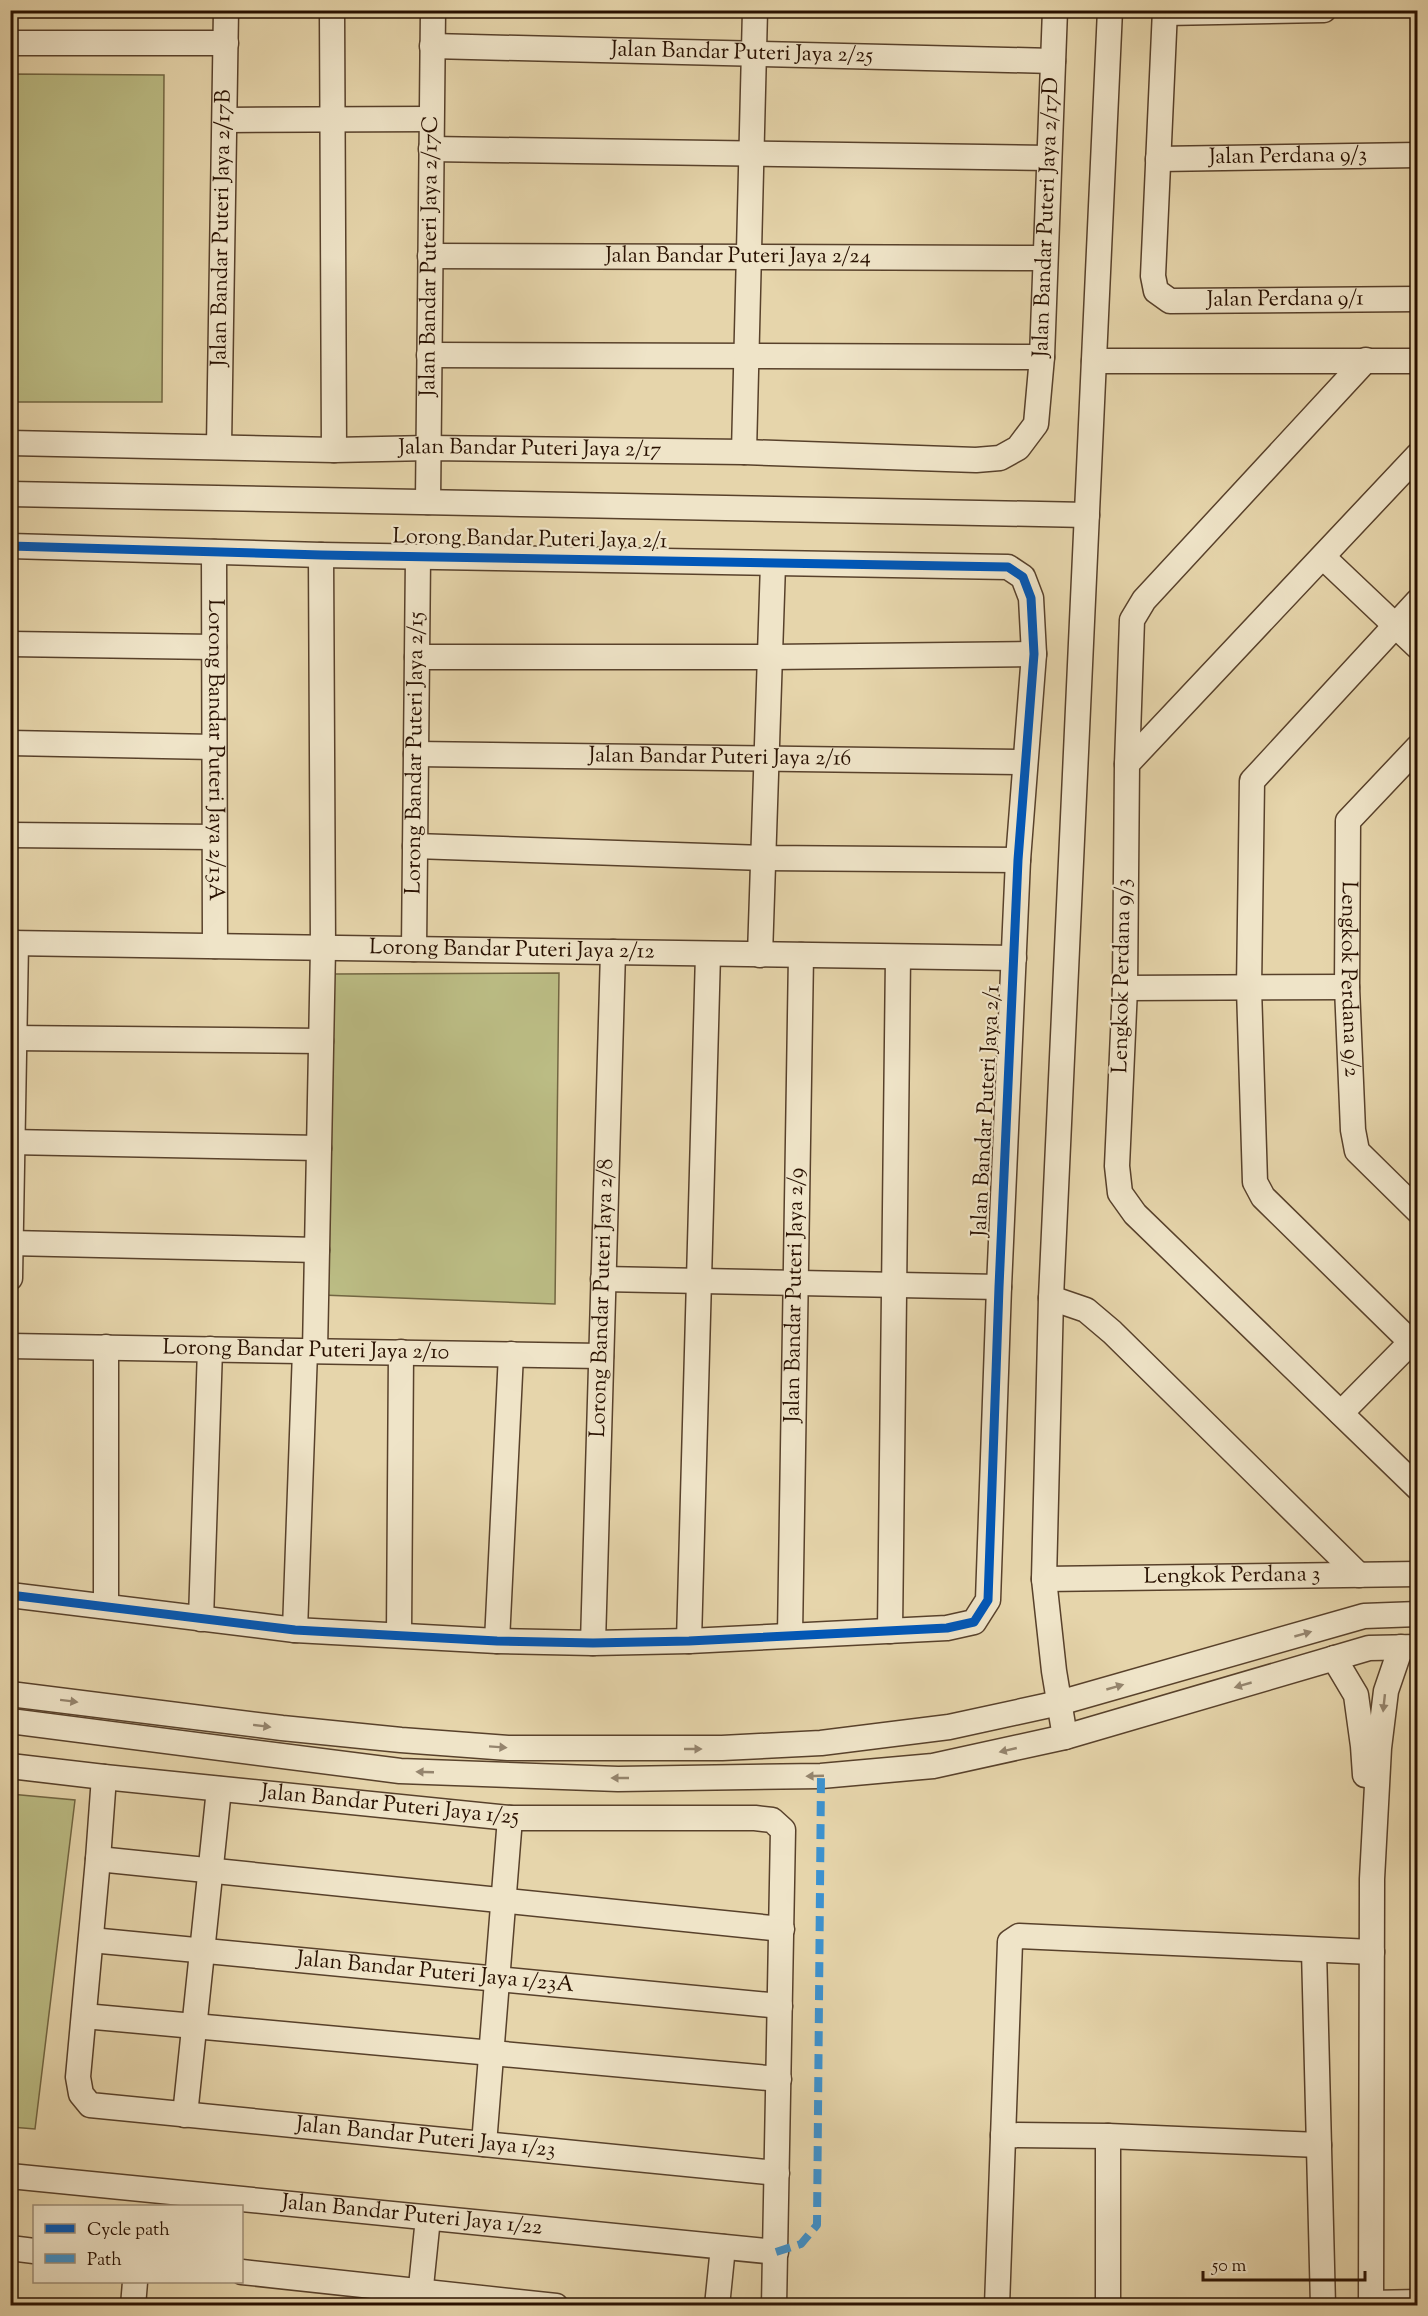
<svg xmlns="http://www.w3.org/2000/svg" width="1428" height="2316" viewBox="0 0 1428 2316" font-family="'Sorts Mill Goudy',serif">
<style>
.green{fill:#bbbc84;stroke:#726642;stroke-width:1.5}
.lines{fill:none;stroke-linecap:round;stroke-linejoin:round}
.minor-casing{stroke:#58412b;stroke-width:27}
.minor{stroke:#efe4c8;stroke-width:24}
.quiet{stroke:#3c92d0;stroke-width:8;stroke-dasharray:15 8;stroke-linecap:butt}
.cycleway-casing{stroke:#efe4c8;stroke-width:13}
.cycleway{stroke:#0057b8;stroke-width:9}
.oneway{fill:#95856e}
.labels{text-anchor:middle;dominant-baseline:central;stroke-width:4.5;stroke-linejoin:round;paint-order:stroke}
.street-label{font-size:22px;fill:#281000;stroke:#efe4c8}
</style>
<rect width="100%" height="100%" fill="#e6d5ab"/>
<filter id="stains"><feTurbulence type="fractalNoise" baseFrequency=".00333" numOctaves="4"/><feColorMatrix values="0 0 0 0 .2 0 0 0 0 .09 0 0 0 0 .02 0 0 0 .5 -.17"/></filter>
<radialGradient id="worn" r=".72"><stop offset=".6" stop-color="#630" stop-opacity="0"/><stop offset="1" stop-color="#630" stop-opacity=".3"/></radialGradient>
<g class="green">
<path d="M11,74L164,75L162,402H11Z"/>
<path d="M559,973L555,1304L322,1295L334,974Z"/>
<path d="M10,1794L75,1800L35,2129L11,2127Z"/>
</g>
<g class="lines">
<defs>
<g id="minor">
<path d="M332,10L334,450"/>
<path id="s1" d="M1165,10L1153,276L1156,291L1170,301L1418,299"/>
<path d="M1165,13L1324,10"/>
<path d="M10,43H226"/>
<path id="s2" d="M432,46L1053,61"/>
<path d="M225,120L431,119"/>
<path d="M431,149L1048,158"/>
<path id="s3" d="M1158,159L1418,155"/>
<path id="s4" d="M430,256L1044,258"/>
<path d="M429,355L1042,357"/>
<path d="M1094,361H1418"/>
<path id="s5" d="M10,443L334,450L429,448L744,452L976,460L1000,458L1018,448L1036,424L1042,357L1055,10"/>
<path id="s6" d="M219,446L226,10"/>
<path d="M744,452L755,10"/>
<path d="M1418,455L1127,764L1125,988L1117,1166L1120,1193L1135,1214L1418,1488"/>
<path d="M10,494L1087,515"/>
<path id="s7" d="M428,502L433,10"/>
<path d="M10,546L321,555L1008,567L1023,577L1031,598L1034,654L1018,860L999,1287L988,1600L974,1622L947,1628L689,1641L593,1643L497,1641L295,1630L10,1595"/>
<path id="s8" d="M214,552L215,946"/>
<path d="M1323,557L1418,647"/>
<path d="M1418,601L1252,781L1249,988L1255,1182L1263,1197L1418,1349"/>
<path d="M10,644L214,647"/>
<path d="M417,657H771L1034,654"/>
<path d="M10,743L214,747"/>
<path id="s9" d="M1418,747L1348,821L1347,987L1353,1130L1357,1151L1418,1211"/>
<path id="s10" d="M416,754L1025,762"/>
<path d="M1127,764L1132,620L1144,600L1366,360"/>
<path d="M10,835L214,837"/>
<path d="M415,846L764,858L1018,860"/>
<path id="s11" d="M10,943L1014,958"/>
<path id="s12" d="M414,949L418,557"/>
<path d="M760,955L773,564"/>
<path d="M1125,988L1347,987"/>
<path d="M10,1038L321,1041"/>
<path d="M10,1142L319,1148"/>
<path d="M10,1243L317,1250"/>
<path d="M10,1278L16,943"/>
<path d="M603,1279L999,1287"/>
<path d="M1051,1298L1086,1310L1112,1332L1359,1575"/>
<path id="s13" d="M10,1346L601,1356"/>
<path d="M315,1351L323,948L321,555"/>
<path d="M1341,1413L1418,1335"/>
<path id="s14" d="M1044,1579L1418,1574"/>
<path d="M106,1605V1347"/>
<path d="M201,1619L210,1349"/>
<path d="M295,1630L305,1351"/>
<path d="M890,1631L898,957"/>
<path d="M399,1635L401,1352"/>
<path id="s15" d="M790,1635L801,955"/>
<path d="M497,1641L511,1354"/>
<path d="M689,1641L708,954"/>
<path id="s16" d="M593,1643L613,952"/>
<path d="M1334,1658L1356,1695L1363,1746L1365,1775"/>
<path d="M10,1694L282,1728L401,1740L508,1748H722L821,1743L949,1727L1059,1703L1364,1616L1418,1614"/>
<path d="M10,1721L400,1771L618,1779L821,1776L933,1766L1065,1737L1369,1648L1418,1647"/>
<path d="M1065,1737L1054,1671L1044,1579L1051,1298L1110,10"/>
<path id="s17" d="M10,1766L104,1777L510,1818H755L772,1820L783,1830L774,2306"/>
<path id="s18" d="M104,1777L98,1859L78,2077L81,2094L90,2105L777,2173"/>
<path d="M98,1859L782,1929"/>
<path id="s19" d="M91,1940L780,2006"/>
<path d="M1314,1950L1323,2306"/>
<path d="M84,2016L779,2079"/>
<path d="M185,2115L219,1789"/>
<path d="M1003,2135L1108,2136L1319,2145"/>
<path d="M1108,2136V2306"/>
<path d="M484,2144L510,1818"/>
<path id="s20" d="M10,2176L776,2252"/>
<path d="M10,2248L34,2251"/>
<path d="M242,2272L556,2306"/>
<path d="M1371,2303L1418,2302"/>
<path d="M133,2306L135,2282"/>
<path d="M419,2306L428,2218"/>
<path d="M717,2306L723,2247"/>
<path d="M997,2306L1010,1942L1019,1936L1372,1952"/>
<path d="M1371,2306L1372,1879L1379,1748L1386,1691L1401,1647"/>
</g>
</defs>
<use href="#minor" class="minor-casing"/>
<use href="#minor" class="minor"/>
<path class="quiet" d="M776,2252L801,2244L817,2225L821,1776"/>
<defs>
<path id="cycleway" d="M10,546L321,555L1008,567L1023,577L1031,598L1034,654L1018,860L999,1287L988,1600L974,1622L947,1628L689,1641L593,1643L497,1641L295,1630L10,1595"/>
</defs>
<use href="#cycleway" class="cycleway-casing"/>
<use href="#cycleway" class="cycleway"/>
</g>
<defs><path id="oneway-solid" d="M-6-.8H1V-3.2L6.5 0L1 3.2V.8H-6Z" transform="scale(1.5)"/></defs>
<g class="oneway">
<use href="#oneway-solid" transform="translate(1303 1634) rotate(-16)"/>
<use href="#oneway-solid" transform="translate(1243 1685) rotate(164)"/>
<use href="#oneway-solid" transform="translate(1115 1687) rotate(-16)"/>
<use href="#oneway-solid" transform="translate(69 1701) rotate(7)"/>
<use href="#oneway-solid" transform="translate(1384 1703) rotate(96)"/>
<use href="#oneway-solid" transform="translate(262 1726) rotate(7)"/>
<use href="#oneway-solid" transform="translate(498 1747) rotate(4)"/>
<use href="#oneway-solid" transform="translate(693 1749)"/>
<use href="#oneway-solid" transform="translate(1008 1750) rotate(167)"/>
<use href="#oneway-solid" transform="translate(425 1772) rotate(-178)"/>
<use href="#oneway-solid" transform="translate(815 1776) rotate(178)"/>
<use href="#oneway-solid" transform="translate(620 1778) rotate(-180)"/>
</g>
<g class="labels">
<g class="street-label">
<text stroke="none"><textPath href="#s2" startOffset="310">Jalan Bandar Puteri Jaya 2/25</textPath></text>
<text stroke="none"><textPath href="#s3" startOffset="130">Jalan Perdana 9/3</textPath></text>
<text stroke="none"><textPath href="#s5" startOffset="1248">Jalan Bandar Puteri Jaya 2/17D</textPath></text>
<text stroke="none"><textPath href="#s6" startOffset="218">Jalan Bandar Puteri Jaya 2/17B</textPath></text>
<text stroke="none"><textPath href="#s7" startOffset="246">Jalan Bandar Puteri Jaya 2/17C</textPath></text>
<text stroke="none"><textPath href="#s4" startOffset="308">Jalan Bandar Puteri Jaya 2/24</textPath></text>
<text stroke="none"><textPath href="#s1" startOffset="414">Jalan Perdana 9/1</textPath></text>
<text stroke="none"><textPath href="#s5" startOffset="520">Jalan Bandar Puteri Jaya 2/17</textPath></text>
<text transform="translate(530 540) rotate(1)">Lorong Bandar Puteri Jaya 2/1</text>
<text stroke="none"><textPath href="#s8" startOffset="198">Lorong Bandar Puteri Jaya 2/13A</textPath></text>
<text stroke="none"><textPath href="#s12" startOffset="196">Lorong Bandar Puteri Jaya 2/15</textPath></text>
<text stroke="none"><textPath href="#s10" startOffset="304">Jalan Bandar Puteri Jaya 2/16</textPath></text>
<text stroke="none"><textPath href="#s11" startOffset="502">Lorong Bandar Puteri Jaya 2/12</textPath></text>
<text transform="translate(1123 976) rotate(-89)">Lengkok Perdana 9/3</text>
<text stroke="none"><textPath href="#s9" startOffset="260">Lengkok Perdana 9/2</textPath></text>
<text transform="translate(987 1111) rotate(-87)">Jalan Bandar Puteri Jaya 2/1</text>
<text stroke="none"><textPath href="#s15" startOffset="340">Jalan Bandar Puteri Jaya 2/9</textPath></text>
<text stroke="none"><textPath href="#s16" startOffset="345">Lorong Bandar Puteri Jaya 2/8</textPath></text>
<text stroke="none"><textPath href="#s13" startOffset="296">Lorong Bandar Puteri Jaya 2/10</textPath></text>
<text stroke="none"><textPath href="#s14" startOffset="188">Lengkok Perdana 3</textPath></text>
<text stroke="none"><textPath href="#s17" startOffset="382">Jalan Bandar Puteri Jaya 1/25</textPath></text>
<text stroke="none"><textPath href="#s19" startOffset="346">Jalan Bandar Puteri Jaya 1/23A</textPath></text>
<text stroke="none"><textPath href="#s18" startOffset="670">Jalan Bandar Puteri Jaya 1/23</textPath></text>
<text stroke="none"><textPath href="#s20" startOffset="404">Jalan Bandar Puteri Jaya 1/22</textPath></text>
</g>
</g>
<rect width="1428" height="2316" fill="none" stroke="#e6d5ab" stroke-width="36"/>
<rect x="12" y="12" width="1404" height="2292" fill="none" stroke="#281000" stroke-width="3"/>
<rect x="18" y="18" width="1392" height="2280" fill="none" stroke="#281000" stroke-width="1.5"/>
<rect x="33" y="2205" width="210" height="78" fill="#efe4c8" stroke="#9f8f78" stroke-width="1.5"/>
<rect x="45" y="2224" width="30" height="9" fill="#0057b8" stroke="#9f8f78" stroke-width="1.5"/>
<text x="87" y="2235" font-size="18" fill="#281000">Cycle path</text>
<rect x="45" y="2254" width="30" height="9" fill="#3c92d0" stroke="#9f8f78" stroke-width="1.5"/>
<text x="87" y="2265" font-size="18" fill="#281000">Path</text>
<path d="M1203 2271v9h162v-9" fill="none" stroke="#281000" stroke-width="3"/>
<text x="1212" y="2271" font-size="18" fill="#281000" stroke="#efe4c8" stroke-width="4.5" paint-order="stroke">50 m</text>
<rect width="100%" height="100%" filter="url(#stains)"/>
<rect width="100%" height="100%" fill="url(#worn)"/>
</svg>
